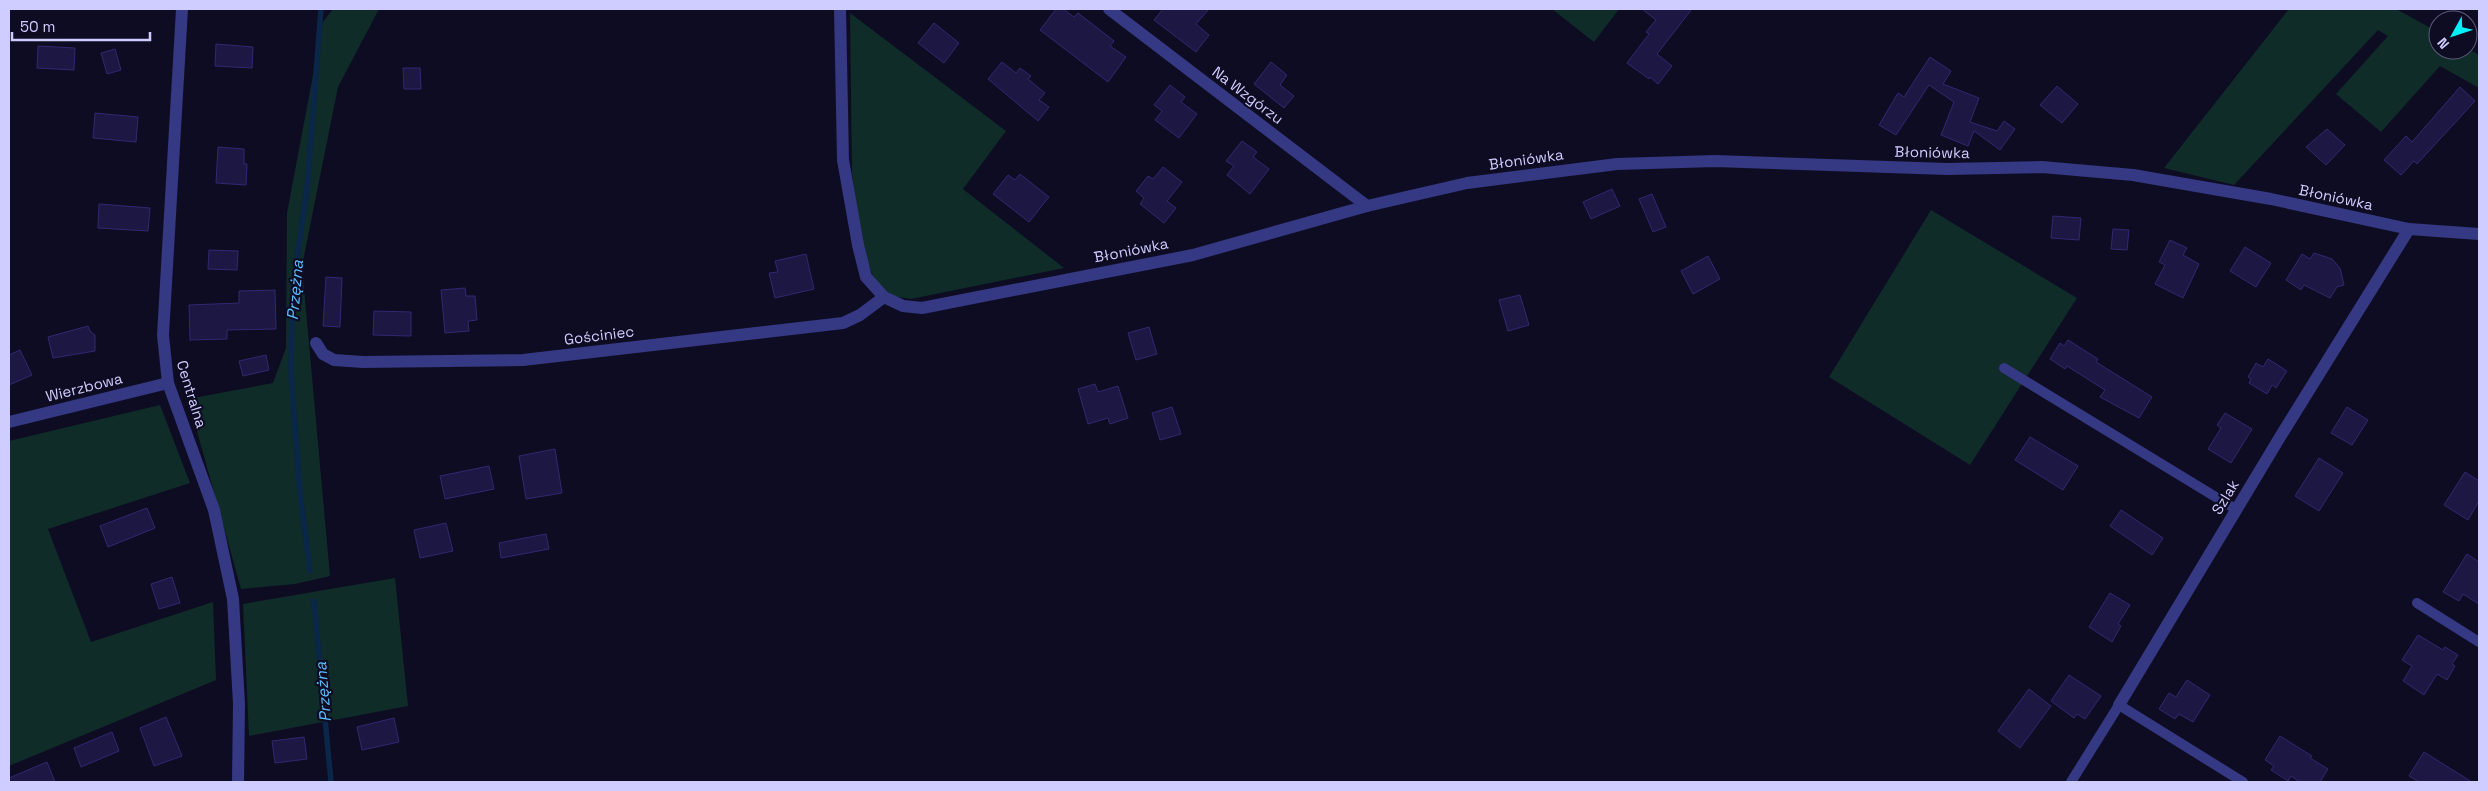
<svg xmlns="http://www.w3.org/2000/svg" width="2488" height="791" viewBox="0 0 2488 791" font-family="'Space Grotesk',sans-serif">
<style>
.green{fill:#0f2c29}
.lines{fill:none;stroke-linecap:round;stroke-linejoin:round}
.stream{stroke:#0a2648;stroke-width:5.5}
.building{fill:#1d1744;stroke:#312871}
.service{stroke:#353883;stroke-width:10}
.minor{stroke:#353883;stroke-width:12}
.tertiary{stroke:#353883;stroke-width:12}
.labels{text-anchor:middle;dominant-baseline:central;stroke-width:4.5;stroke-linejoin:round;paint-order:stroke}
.street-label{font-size:15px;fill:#cfcdff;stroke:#0e0c22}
.water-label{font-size:16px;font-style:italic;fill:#5bc0ff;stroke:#0e0c22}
</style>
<rect width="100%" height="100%" fill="#0e0c22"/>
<g class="green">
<path d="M333,9H379L338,87L302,266L330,576L295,584L241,589L188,399L273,383L286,348L287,213L323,22Z"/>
<path d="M1552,9H1619L1594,42Z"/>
<path d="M2289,9H2396L2438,32V50L2468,49L2479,55V88L2440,66L2381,132L2336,94L2388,36L2378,30L2234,185L2164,168Z"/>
<path d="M850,13L1006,131L963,189L1064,268L911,299L892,296L874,279L861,243L852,173Z"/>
<path d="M1931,210L2077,298L1970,465L1829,377Z"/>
<path d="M160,405L190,483L48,529L91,642L213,602L216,680L9,766V441Z"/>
<path d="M395,578L408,706L249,736L243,604Z"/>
</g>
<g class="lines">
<g class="stream">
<path d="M310,571L300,493L291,374L292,293L307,188L321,9"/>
<path d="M314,601L331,782"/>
</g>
</g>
<g class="building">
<path d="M1056,9H1063L1074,17L1078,13L1114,41L1110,46L1126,57L1108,82L1040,30Z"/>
<path d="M1163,9H1209L1196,24L1209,35L1196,52L1154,20Z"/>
<path d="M1642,9H1692L1657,54L1672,66L1658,84L1650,77L1649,79L1627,63L1649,34L1646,32L1656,20Z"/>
<path d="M934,23L959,43L944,63L918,43Z"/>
<path d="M216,44L253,47L252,68L215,66Z"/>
<path d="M38,46L75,48L74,70L37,68Z"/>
<path d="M115,49L121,70L107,74L101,53Z"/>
<path d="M1930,57L1951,71L1943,84L1979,98L1970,122L1997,131L2004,121L2015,129L2000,150L1974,131L1968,146L1941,135L1954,102L1929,85L1896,135L1879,125L1898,93L1904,97Z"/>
<path d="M1002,62L1016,73L1020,68L1031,76L1028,79L1045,93L1039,100L1049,107L1038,121L988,79Z"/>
<path d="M1271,62L1287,75L1280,85L1294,96L1284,108L1254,84Z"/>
<path d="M403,68H420L421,89H404Z"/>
<path d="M1170,85L1185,97L1181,102L1197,114L1179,138L1155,120L1162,111L1154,105Z"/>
<path d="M2057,86L2078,104L2062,123L2040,105Z"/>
<path d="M2460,87L2475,101L2417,164L2414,161L2401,175L2384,160L2406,136L2412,142Z"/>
<path d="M95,113L138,117L136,142L93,138Z"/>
<path d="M2327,129L2345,145L2326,165L2306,147Z"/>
<path d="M1242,141L1257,152L1253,157L1269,169L1250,194L1227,175L1234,166L1226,161Z"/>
<path d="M218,147L244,149V164H247L246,185L216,183Z"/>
<path d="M1163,167L1182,182L1167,201L1176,208L1164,223L1140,204L1144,198L1136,191L1148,176L1153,179Z"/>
<path d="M1020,174L1049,197L1029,222L993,194L1008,175L1015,180Z"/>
<path d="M1612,189L1620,206L1591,219L1583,202Z"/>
<path d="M1652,194L1666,227L1653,232L1639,199Z"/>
<path d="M99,204L150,208L148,231L98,228Z"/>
<path d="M2053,216L2081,218L2079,240L2051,238Z"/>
<path d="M2113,229L2129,230L2127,250L2111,249Z"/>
<path d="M2170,240L2187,248L2183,255L2199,264L2183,298L2155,284L2165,265L2159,262Z"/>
<path d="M2245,247L2271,263L2256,287L2230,271Z"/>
<path d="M209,250L238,251L237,270L208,269Z"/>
<path d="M2314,253L2332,259L2340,268L2344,285L2337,287L2330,298L2304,285L2301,290L2286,280L2302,254L2310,259Z"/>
<path d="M806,254L814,289L775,298L769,273L778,272L775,261Z"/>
<path d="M1708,256L1720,279L1693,294L1681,271Z"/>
<path d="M326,277L342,278L340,327L323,326Z"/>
<path d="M465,288L466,296H475L477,320L468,321L469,331L445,333L441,290Z"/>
<path d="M275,290L276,329L227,330V339L190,340L189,305L239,303V291Z"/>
<path d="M1520,295L1529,325L1508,331L1499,300Z"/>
<path d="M374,311L411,312V336L373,335Z"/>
<path d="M88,326L90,331L95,335V351L53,358L48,337Z"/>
<path d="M1149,327L1157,354L1136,360L1128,333Z"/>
<path d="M2068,340L2098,359L2096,362L2152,397L2139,418L2100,397L2105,390L2067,366L2065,369L2050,359L2060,343L2064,346Z"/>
<path d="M20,350L32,375L9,385V355Z"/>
<path d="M266,355L269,370L243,376L239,361Z"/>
<path d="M2268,359L2287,371L2276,388L2272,385L2267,394L2249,383L2251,379L2248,377L2256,363L2263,367Z"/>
<path d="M1095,384L1098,392L1118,386L1128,418L1110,424L1108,418L1088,424L1078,389Z"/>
<path d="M1172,407L1181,434L1160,440L1152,413Z"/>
<path d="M2347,407L2368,420L2352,445L2331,433Z"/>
<path d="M2225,413L2252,429L2231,463L2208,449L2221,428L2217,425Z"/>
<path d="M2030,437L2078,466L2063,490L2015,460Z"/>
<path d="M555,449L562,493L526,499L519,456Z"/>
<path d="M2319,458L2343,473L2319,511L2295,496Z"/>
<path d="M489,466L494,489L445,499L440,476Z"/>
<path d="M2465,472L2479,481V501L2468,520L2444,505Z"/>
<path d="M147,508L155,528L108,547L100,526Z"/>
<path d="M2121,510L2163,538L2152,555L2110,526Z"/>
<path d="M446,523L453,551L420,558L414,530Z"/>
<path d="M546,534L549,549L501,558L499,543Z"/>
<path d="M2467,554L2479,562V604L2463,594L2459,601L2443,592Z"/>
<path d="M172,577L180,603L159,609L151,584Z"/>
<path d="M2110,593L2130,605L2118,624L2121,626L2112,642L2089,627Z"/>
<path d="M2418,635L2443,650L2445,647L2458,655L2452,664L2455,666L2447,680L2437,674L2424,695L2403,681L2412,666L2402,660Z"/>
<path d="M2069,675L2101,696L2085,719L2077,714L2074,718L2051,701Z"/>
<path d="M2187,680L2210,695L2193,722L2179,714L2175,719L2159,709L2169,693L2176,697Z"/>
<path d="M2029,689L2051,706L2020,748L1998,731Z"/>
<path d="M166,717L182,756L154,766L140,728Z"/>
<path d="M394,718L399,742L362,750L357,727Z"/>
<path d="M112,732L119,751L81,767L74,748Z"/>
<path d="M2280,736L2312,756L2310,758L2328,769L2320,782H2300L2291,776L2288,781L2271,770L2274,766L2265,760Z"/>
<path d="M304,737L307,759L275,763L272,741Z"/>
<path d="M2424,752L2472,782H2419L2409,776Z"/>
<path d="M47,762L55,782H9V778Z"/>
</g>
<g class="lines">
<g class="service">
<path d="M2004,368L2237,510"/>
<path d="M2417,603L2479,642"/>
<path d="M2071,782L2119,705L2243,782"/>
</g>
<g class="minor">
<path d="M840,9L843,160L858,245L866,277L884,297L903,306L922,308L1193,255L1367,206L1467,183L1617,164L1715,161L1947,169L2042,167L2133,175L2271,199L2409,229L2479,234"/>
<path d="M1109,9L1367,206"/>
<path d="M316,343L323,354L334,360L363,362L523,360L843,323L860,315L884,297"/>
<path d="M9,422L168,383"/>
<path d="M2119,705L2280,437L2409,229"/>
</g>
<path class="tertiary" d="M182,9L163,335L168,383L214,510L233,599L239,704L238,782"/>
</g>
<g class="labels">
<g class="street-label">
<text transform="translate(1248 95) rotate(37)">Na Wzgórzu</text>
<text transform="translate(1932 152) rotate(1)">Błoniówka</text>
<text transform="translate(1526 159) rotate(-8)">Błoniówka</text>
<text transform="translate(2336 197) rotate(12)">Błoniówka</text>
<text transform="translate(1131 250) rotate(-11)">Błoniówka</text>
<text transform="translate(599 335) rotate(-7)">Gościniec</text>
<text transform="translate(84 387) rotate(-14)">Wierzbowa</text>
<text transform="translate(192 394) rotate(73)">Centralna</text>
<text transform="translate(2225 497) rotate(-59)">Szlak</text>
</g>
<g class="water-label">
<text transform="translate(295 290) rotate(-85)">Przężna</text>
<text transform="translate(323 692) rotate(-95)">Przężna</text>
</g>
</g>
<rect width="2488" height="791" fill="none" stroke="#cfcdff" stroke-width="20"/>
<g transform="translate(2453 35) rotate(230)"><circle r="24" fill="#0e0c22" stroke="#5b597a"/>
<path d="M0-4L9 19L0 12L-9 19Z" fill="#00f2f8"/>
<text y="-8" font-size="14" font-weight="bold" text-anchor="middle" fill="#cfcdff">N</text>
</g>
<path d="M12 32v8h138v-8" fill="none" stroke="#cfcdff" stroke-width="2.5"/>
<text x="20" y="32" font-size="15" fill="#cfcdff" stroke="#0e0c22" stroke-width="4" paint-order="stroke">50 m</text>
</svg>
